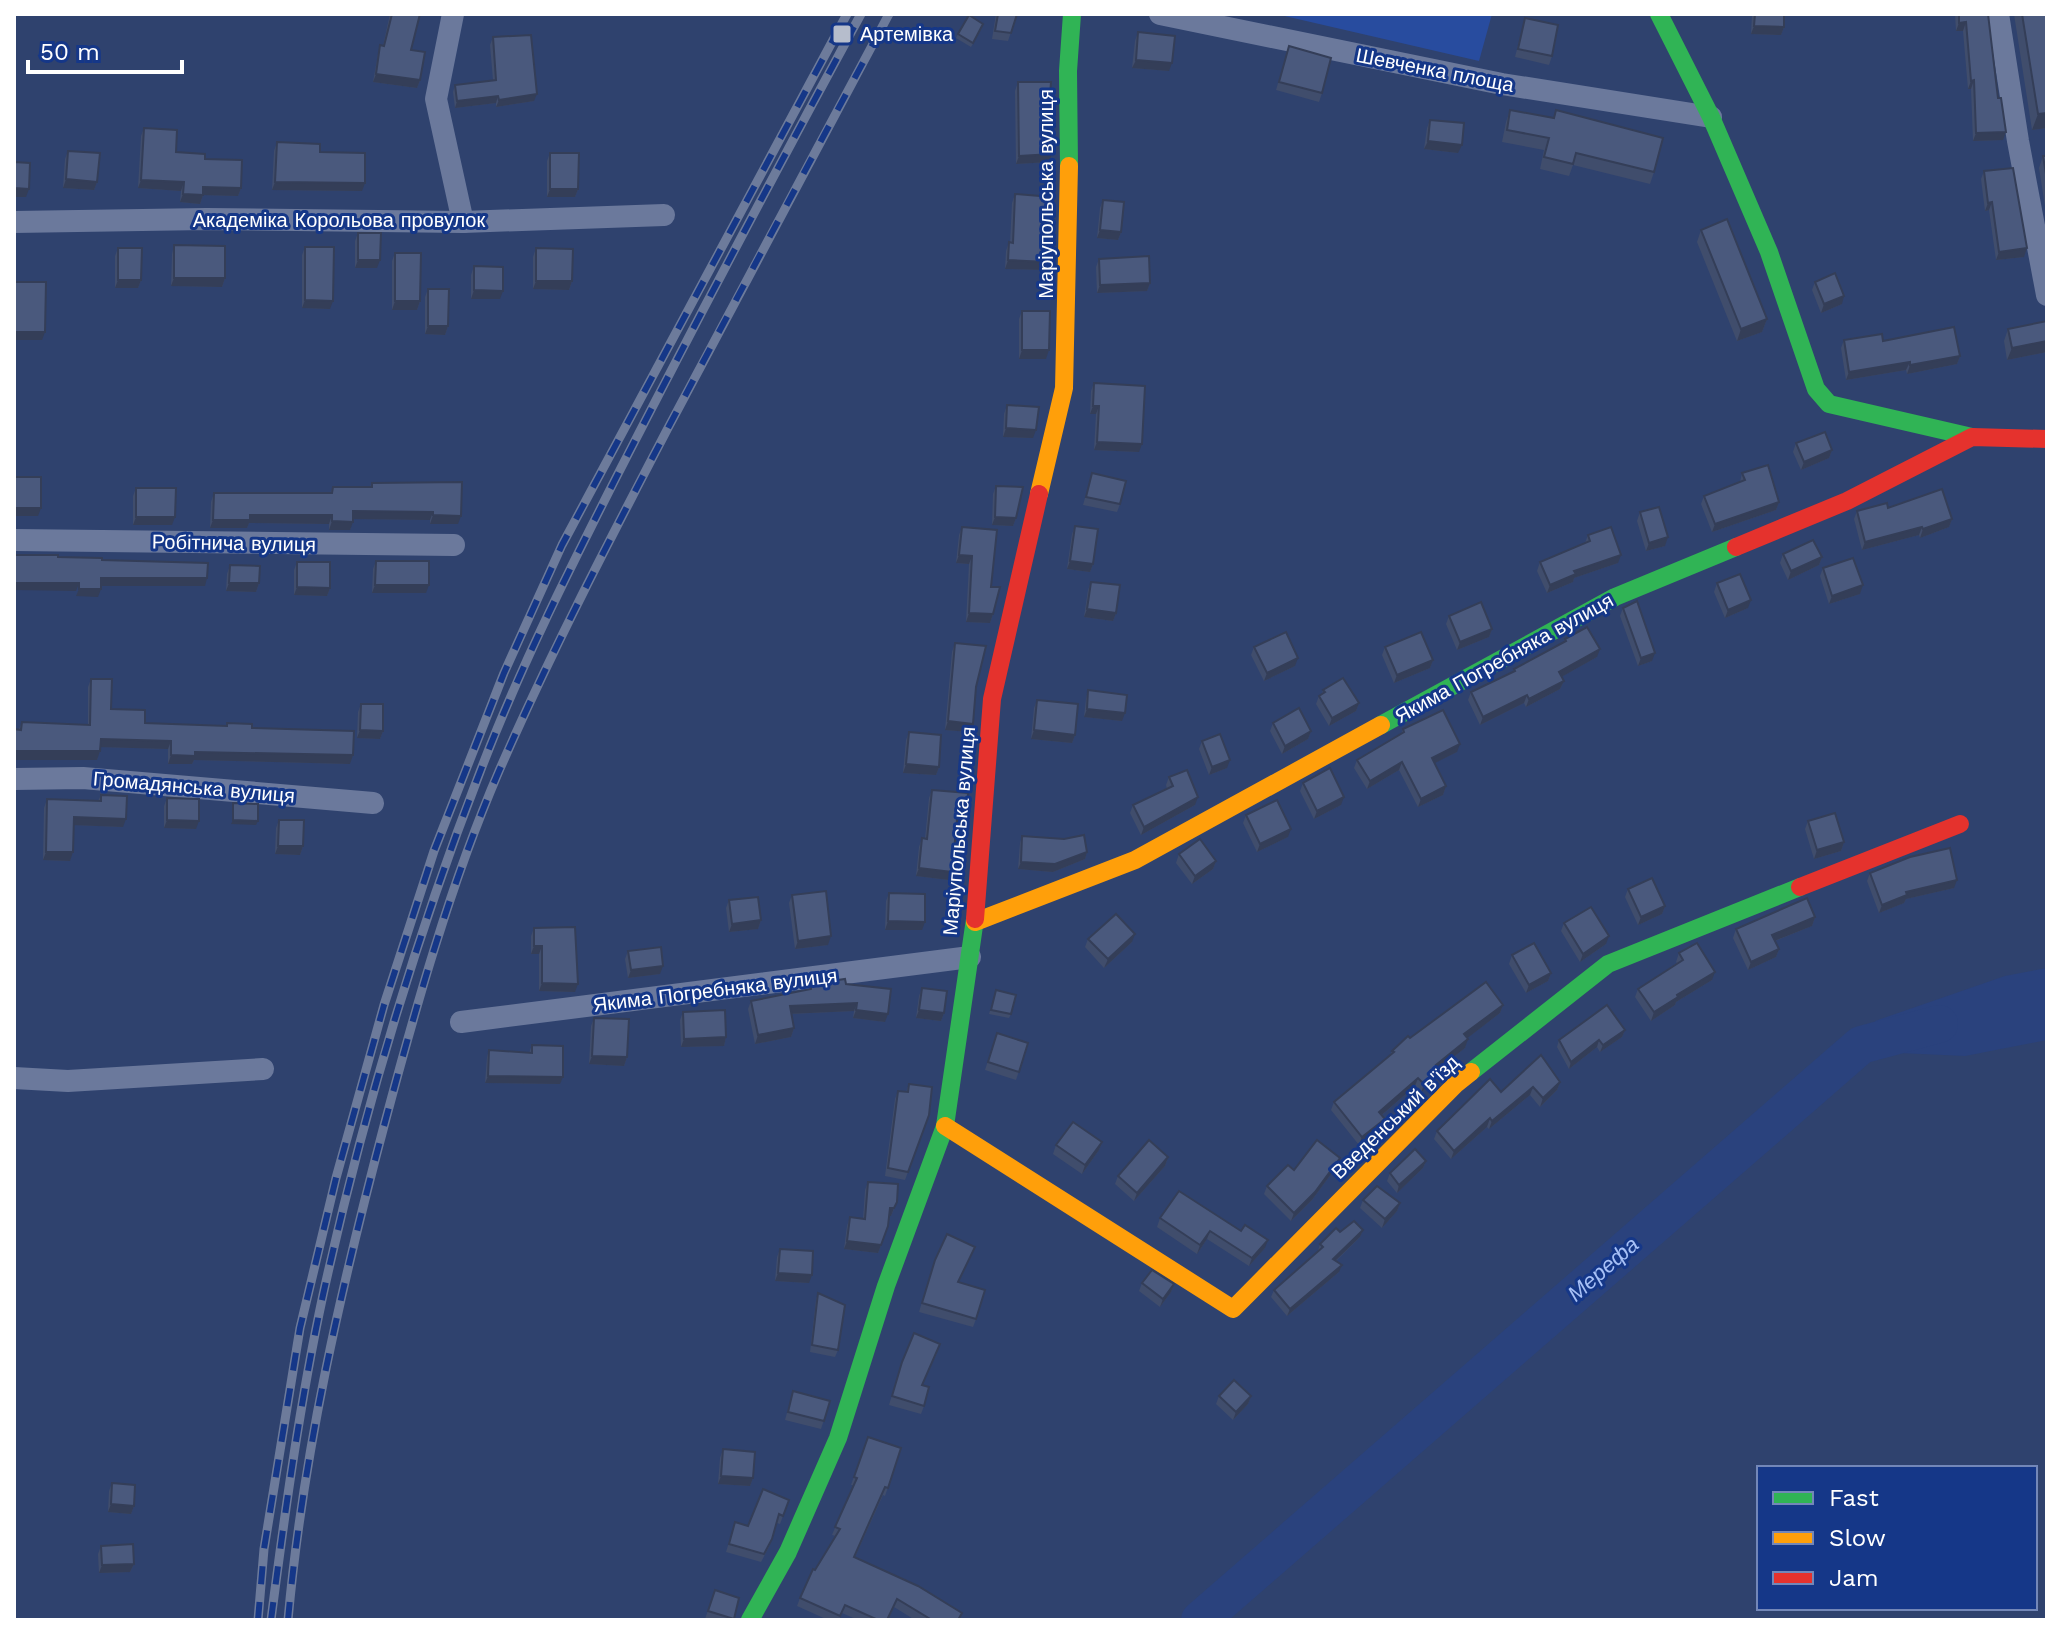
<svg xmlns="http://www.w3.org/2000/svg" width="2061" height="1634" viewBox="0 0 2061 1634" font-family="'Work Sans',sans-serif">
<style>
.green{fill:#284c9f}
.water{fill:#2a427d}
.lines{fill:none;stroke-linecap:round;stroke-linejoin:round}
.river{stroke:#2a427d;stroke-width:38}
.street{stroke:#6b799c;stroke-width:22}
.fast{stroke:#30b455;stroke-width:18}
.slow{stroke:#ff9f0a;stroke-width:18}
.jam{stroke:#e5322d;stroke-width:18}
.rail-casing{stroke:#6d7b9b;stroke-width:9}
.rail{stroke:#153788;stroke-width:6;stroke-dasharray:18;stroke-linecap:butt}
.wall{fill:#404d6c}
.shaded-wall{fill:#343e58}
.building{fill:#4a597d;stroke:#343e58;stroke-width:2}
.poi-dot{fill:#b6bdcc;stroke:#153788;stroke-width:3}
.labels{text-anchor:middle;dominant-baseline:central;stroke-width:6;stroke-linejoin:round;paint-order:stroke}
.poi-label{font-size:20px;fill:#fff;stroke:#153788;text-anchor:start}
.street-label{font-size:20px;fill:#fff;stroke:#153788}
.water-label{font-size:22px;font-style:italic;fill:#a7c0f6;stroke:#153788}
</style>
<rect width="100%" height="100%" fill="#2f426e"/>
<path class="green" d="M1276,14H1492L1479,61Z"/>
<path class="water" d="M2047,968V1040L1965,1056L1899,1053L1875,1021L2005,976Z"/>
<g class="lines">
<path class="river" d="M1200,1620L1861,1045L1939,1024"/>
<g class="street">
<path d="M453,14L436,99L463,222"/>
<path d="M1160,14L1502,84L1711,117"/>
<path d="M1998,14L2018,141L2047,295"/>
<path d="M14,222L206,219L463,222L664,215"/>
<path d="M14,540L454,545"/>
<path d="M14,779L83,778L373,803"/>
<path d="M461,1022L970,957"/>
<path d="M14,1078L68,1081L263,1069"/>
</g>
<g class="fast">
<path d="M1659,14L1711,117L1769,252L1816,389L1829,404L1972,437"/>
<path d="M1069,166L1068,71L1072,14"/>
<path d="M1381,725L1615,597L1736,547"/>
<path d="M1471,1072L1608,964L1800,887"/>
<path d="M750,1620L788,1552L838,1438L886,1286L945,1126L975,919"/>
</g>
<g class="slow">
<path d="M1039,494L1064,388L1069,166"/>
<path d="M975,922L1135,860L1381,725"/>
<path d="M945,1126L1233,1309L1456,1084L1471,1072"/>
</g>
<g class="jam">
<path d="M1736,547L1847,501L1972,437L2047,439"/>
<path d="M1800,887L1960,824"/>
<path d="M975,919L992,699L1039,494"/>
</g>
<defs>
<g id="rail">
<path d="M258,1620L264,1549L300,1328L336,1178L384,1005L434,851L504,673L562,545L847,14"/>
<path d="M271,1620C285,1511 300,1402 323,1295C362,1118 414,942 480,772C520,667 571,566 622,466C700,314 780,163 861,14"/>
<path d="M288,1620C303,1453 341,1288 384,1126C416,1006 450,885 499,771C550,654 609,541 668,428C741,290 815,152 889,14"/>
</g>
</defs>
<use href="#rail" class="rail-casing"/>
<use href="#rail" class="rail"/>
</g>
<g class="wall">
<path d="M390,14H420L411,50L420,80L417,88L373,82L378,54L380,45L383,46Z"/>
<path d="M996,14H1017L1008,41L992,39Z"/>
<path d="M1752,14H1784V27L1781,35L1751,34Z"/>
<path d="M1955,14H1988L2003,140L1973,141L1971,89H1968L1963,31H1956Z"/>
<path d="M2014,14H2047V128L2032,130Z"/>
<path d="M1525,18L1552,56L1549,65L1515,57Z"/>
<path d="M982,28L971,47L956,38L958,34Z"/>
<path d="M1138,32L1169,71L1132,68L1135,41Z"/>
<path d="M493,37L534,101L496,107V103L455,108L453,92L455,85L493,80L490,45Z"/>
<path d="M1289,46L1322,93L1319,102L1276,90Z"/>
<path d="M1018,82L1049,111L1052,154L1049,162L1016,164L1015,91Z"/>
<path d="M1510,110L1553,118L1556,110L1654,172L1650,184L1573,165L1569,176L1540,169L1544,150L1502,142L1506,122Z"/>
<path d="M1430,120L1458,153L1424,149L1427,128Z"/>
<path d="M144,128L176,152L205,159L241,188L238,196L203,195L200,204L180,202L181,191L138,188L141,136Z"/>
<path d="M277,142L320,152L362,191L272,190L274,151Z"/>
<path d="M68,151L97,182L94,190L63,188L65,159Z"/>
<path d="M550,153L578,189L575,197H547V161Z"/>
<path d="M2043,156H2047V219L2039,168Z"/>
<path d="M1984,171L2024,257L1996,260L1989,210L1985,211L1981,179Z"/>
<path d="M1015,194L1044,270L1005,269L1006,251L1009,242L1010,243L1012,203Z"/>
<path d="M1103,200L1121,232L1118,240L1097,238L1100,208Z"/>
<path d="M1701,230L1767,319L1762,332L1737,341L1697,242Z"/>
<path d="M358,233L377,268H355V241Z"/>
<path d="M174,245L225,278L222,287L171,286L172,254Z"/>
<path d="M305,247L330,309L302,308V255Z"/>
<path d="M118,248L141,280L138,288H115V256Z"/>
<path d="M536,248L572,281L569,290L533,289V257Z"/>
<path d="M395,253L420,301L417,310H392V261Z"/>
<path d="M1099,259L1150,283L1147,291L1097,293L1096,267Z"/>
<path d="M474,266L500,299H471V275Z"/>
<path d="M1815,282L1842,304L1821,313L1812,290Z"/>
<path d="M428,289L448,326L445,335L425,334V297Z"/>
<path d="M1022,311L1046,359H1019V319Z"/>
<path d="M2047,321V352L2007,360L2004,341L2008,329Z"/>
<path d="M1844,340L1883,341L1960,356L1957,364L1907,374L1906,370L1846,380L1841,348Z"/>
<path d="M1094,383L1139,452L1094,450L1096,414H1090L1091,391Z"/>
<path d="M1007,405L1033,438L1003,437L1004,414Z"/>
<path d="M1796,443L1832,450L1829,458L1801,470L1793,452Z"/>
<path d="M1092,473L1120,504L1117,512L1083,505Z"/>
<path d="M1742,473L1779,502L1776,510L1712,532L1701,504L1704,496L1740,482Z"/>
<path d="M372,483L458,524H430V520L353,519L350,530H329V524L249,523L247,528H210L211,502L214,493H330L333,487H370Z"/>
<path d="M996,486L1016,518L1013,526L992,525L993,494Z"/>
<path d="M136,488L172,525H133V496Z"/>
<path d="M1888,508L1952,519L1949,527L1920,538L1919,535L1862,550L1854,519L1857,511Z"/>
<path d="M1640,512L1665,546L1646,551L1637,521Z"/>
<path d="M1075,526L1093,564L1090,572L1067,569L1072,534Z"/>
<path d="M962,527L991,587L993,614L990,623L966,622L969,564L956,563L959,535Z"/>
<path d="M1588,535L1618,563L1574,578L1573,582L1547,593L1537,571L1540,562L1585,543Z"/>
<path d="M1783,554L1822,557L1819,565L1788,580L1780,563Z"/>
<path d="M376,561L426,593H372L373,569Z"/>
<path d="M297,562L330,588L327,596L294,595V570Z"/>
<path d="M230,565L259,583L256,592L226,591L227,574Z"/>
<path d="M1823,568L1860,594L1829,604L1820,576Z"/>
<path d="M1091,582L1116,613L1113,621L1084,617L1088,590Z"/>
<path d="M1717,583L1748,608L1725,618L1714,592Z"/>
<path d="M1623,608L1652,661L1638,666L1620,616Z"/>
<path d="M1449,616L1492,629L1489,637L1457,650L1446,624Z"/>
<path d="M1565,639L1597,657L1561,677L1564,681L1560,689L1526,707L1524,703L1480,725L1468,700L1471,692L1513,672L1514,669L1564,642Z"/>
<path d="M955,643L976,687L973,724L970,732L945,730L952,652Z"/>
<path d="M1254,647L1295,666L1264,681L1251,655Z"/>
<path d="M1385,647L1433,660L1430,668L1394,683L1382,655Z"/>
<path d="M91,679L111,709L145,723L226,726L227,723L252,728L350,764L194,760L192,764H168V749L100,747L97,760H14V729H19L22,722L88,725V687Z"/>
<path d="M1088,690L1122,721L1084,717L1086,699Z"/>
<path d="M1323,690L1359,703L1356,711L1329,726L1316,704L1319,696L1322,694Z"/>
<path d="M1037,700L1075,735L1072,743L1031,739L1034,708Z"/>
<path d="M361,704L383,731L380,739L357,738L358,712Z"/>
<path d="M1273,723L1311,731L1308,739L1282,754L1270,731Z"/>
<path d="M1403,729L1457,752L1434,763L1446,786L1443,795L1418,807L1399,770L1367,789L1354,768L1357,760L1401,734Z"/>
<path d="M909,732L939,767L936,775L903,773L906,740Z"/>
<path d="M1202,741L1227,768L1209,775L1199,749Z"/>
<path d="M1169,777L1195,805L1141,835L1130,813L1133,805L1167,789L1166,785Z"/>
<path d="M1303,783L1341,805L1314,819L1300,791Z"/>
<path d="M932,790L963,828L956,827L949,880L916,876L919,847L922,838L925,839L929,798Z"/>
<path d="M101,795L123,827L74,825L70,861L43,860L44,808L47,799L98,801Z"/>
<path d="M167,798L196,829L164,828V806Z"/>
<path d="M1246,815L1288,837L1257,852L1243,823Z"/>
<path d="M279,820L303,846L300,855L275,854L276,828Z"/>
<path d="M1808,821L1844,842L1841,851L1814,859L1805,829Z"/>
<path d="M1022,836L1087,852L1085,859L1053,872L1018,869L1020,843Z"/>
<path d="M1179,854L1216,861L1213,869L1192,884L1176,863Z"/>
<path d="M1870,873L1954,888L1906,899L1904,903L1879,913L1867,881Z"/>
<path d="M1628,889L1665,906L1662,914L1638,925L1625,897Z"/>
<path d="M889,893L922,930H885L886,901Z"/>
<path d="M792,895L828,945L795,949L789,903Z"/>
<path d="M729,900L761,920L758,929L729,932L726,908Z"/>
<path d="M1815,917L1812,926L1775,941L1779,949L1776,957L1748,970L1733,938L1736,929Z"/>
<path d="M1564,923L1606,944L1580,962L1561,931Z"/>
<path d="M534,928L575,992L539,991V954H531V936Z"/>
<path d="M1088,939L1132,942L1104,968L1085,947Z"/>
<path d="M628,951L660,974L628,978L625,959Z"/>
<path d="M1679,953L1712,980L1676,1002L1675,1005L1651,1021L1635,997L1638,989L1677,963L1676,962Z"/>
<path d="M1512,955L1551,973L1548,981L1526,993L1509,964Z"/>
<path d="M811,984H846L885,1022L853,1018L854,1011L791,1014L794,1028L791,1037L755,1044L748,1009L751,1001L809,989Z"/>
<path d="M922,988L944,1013L941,1021L916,1018L919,996Z"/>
<path d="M996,990L1011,1014L1009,1018L989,1014Z"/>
<path d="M1503,1005L1500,1013L1467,1038L1465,1048L1439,1068L1436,1077L1421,1093L1415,1086L1382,1115L1385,1119L1382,1127L1359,1145L1331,1110L1334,1102L1390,1055L1392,1051L1410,1038Z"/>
<path d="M683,1012L726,1037L724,1046L681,1047L680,1020Z"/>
<path d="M594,1018L627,1057L624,1066L589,1064L591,1026Z"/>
<path d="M1625,1030L1622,1037L1600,1052L1597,1047L1569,1069L1557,1047L1559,1040Z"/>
<path d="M997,1033L1028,1043L1016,1080L985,1070Z"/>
<path d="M532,1045L560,1084L485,1083L487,1057L489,1050L529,1053Z"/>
<path d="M1560,1082L1557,1090L1540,1107L1530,1095L1489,1129L1487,1127L1451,1159L1434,1139L1437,1131L1501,1092Z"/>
<path d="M909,1084L929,1115L905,1180L885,1176L895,1099L898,1091L906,1092Z"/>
<path d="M1102,1142L1099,1150L1082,1174L1053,1154L1056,1145Z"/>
<path d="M1168,1157L1165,1166L1134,1201L1115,1184L1118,1176Z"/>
<path d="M1426,1161L1423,1168L1397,1193L1387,1181L1390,1173Z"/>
<path d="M1337,1166L1312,1200L1291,1221L1264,1194L1267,1186Z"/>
<path d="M868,1182L897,1202L891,1216H889L888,1226L878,1253L844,1249L847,1226L850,1217L863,1219L865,1190Z"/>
<path d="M1179,1191L1265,1248L1249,1266L1207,1239L1197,1254L1157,1227L1160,1218Z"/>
<path d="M1363,1200L1400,1203L1397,1211L1382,1228L1360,1208Z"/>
<path d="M1363,1230L1360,1237L1336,1261L1339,1272L1287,1316L1271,1297L1274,1290L1318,1251L1320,1244L1340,1232Z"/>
<path d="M975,1247L959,1282L976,1319L973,1327L919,1312L932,1268Z"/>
<path d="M780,1249L809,1283L775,1281L777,1257Z"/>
<path d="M1142,1283L1174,1284L1171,1292L1160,1307L1139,1291Z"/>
<path d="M818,1293L838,1350L835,1357L810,1352L816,1300Z"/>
<path d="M937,1353L922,1385L924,1406L921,1414L889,1405L902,1362Z"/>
<path d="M793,1391L830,1401L821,1429L785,1420Z"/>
<path d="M1219,1396H1251L1248,1404L1233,1420L1216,1404Z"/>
<path d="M868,1437L901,1448L885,1496L883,1495L855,1557L958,1620H915L894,1607L888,1620H858L842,1613L839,1620H828L797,1606L800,1598L836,1536L832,1535L853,1485H851Z"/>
<path d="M723,1449L753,1478L750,1486L718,1484L720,1458Z"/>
<path d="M112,1483L134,1506L131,1514L108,1512L109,1491Z"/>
<path d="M789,1500L780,1524L777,1523L769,1547L761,1562L726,1552L735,1522L748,1526Z"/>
<path d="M101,1546L134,1564L130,1572L99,1573L98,1554Z"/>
<path d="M715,1590L739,1598L734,1620L705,1619Z"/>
</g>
<g class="shaded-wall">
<path d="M1966,22L1963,31H1956L1959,23Z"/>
<path d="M1754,26L1784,27L1781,35L1751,34Z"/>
<path d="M1136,60L1172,63L1169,71L1132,68Z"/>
<path d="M376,74L420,80L417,88L373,82Z"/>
<path d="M1974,80L1971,89H1968L1971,81Z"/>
<path d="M537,94L534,101L496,107L499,100Z"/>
<path d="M498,96L496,103L455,108L457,101Z"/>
<path d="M2047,113V128L2032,130L2038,114Z"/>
<path d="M2006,132L2003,140L1973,141L1976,133Z"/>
<path d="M1428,141L1462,145L1458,153L1424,149Z"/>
<path d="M1052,154L1049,162L1016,164L1019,156Z"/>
<path d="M66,179L97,182L94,190L63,188Z"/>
<path d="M141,180L184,182L181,191L138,188Z"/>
<path d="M275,182L365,183L362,191L272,190Z"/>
<path d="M203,187L241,188L238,196L200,195Z"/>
<path d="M14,188L29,189L26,197H14Z"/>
<path d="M550,189H578L575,197H547Z"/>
<path d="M183,194L203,195L200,204L180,202Z"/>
<path d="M1992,202L1989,210L1985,211L1988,203Z"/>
<path d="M1100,230L1121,232L1118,240L1097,238Z"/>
<path d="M2027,248L2024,257L1996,260L1999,252Z"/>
<path d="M358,260H380L377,268H355Z"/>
<path d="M1008,260L1047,262L1044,270L1005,269Z"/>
<path d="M174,278H225L222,287L171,286Z"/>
<path d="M118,280H141L138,288H115Z"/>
<path d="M536,281H572L569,290L533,289Z"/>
<path d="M1150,283L1147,291L1097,293L1100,285Z"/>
<path d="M474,290L503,291L500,299H471Z"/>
<path d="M1844,296L1842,304L1821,313L1824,304Z"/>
<path d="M305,300L333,301L330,309L302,308Z"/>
<path d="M395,301H420L417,310H392Z"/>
<path d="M1767,319L1762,332L1737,341L1741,329Z"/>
<path d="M428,326H448L445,335L425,334Z"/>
<path d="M14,332H45L42,340H14Z"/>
<path d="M2047,341V352L2007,360L2012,348Z"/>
<path d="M1022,350H1049L1046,359H1019Z"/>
<path d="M1960,356L1957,364L1907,374L1910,365Z"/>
<path d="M1910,362L1906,370L1846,380L1849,372Z"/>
<path d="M1093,406H1099L1096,414H1090Z"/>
<path d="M1006,428L1036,430L1033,438L1003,437Z"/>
<path d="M1097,442L1142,444L1139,452L1094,450Z"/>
<path d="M1832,450L1829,458L1801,470L1804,462Z"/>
<path d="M1779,502L1776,510L1712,532L1715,524Z"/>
<path d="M14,508H41L38,516H14Z"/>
<path d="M353,511L433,512L430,520L350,519Z"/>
<path d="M250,515H332L329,524L249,523L247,528H210L213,520Z"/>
<path d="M433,515L461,516L458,524H430Z"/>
<path d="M136,517H175L172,525H133Z"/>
<path d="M995,517L1016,518L1013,526L992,525Z"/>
<path d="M1952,519L1949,527L1920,538L1923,529Z"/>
<path d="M332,521L353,522L350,530H329Z"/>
<path d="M1922,527L1919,535L1862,550L1865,542Z"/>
<path d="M1668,537L1665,546L1646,551L1649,543Z"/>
<path d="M959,555L972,556L969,564L956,563Z"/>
<path d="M1621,555L1618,563L1574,578L1573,582L1547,593L1550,585L1574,571Z"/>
<path d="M1822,557L1819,565L1788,580L1791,571Z"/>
<path d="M1070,561L1093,564L1090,572L1067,569Z"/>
<path d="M101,578H207L205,586H98Z"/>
<path d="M14,583H79L76,591L14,590Z"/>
<path d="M229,583H259L256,592L226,591Z"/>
<path d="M375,585H429L426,593H372Z"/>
<path d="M1863,585L1860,594L1829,604L1832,596Z"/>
<path d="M297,587L330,588L327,596L294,595Z"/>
<path d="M79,589H101L98,597L76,596Z"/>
<path d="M1751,600L1748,608L1725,618L1728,610Z"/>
<path d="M1087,609L1116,613L1113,621L1084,617Z"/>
<path d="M969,613L993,614L990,623L966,622Z"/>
<path d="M1492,629L1489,637L1457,650L1460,642Z"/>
<path d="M1600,649L1597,657L1556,680L1559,672Z"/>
<path d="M1655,653L1652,661L1638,666L1641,658Z"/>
<path d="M1298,658L1295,666L1264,681L1267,673Z"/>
<path d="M1433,660L1430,668L1394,683L1397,675Z"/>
<path d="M1564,681L1560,689L1526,707L1529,699Z"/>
<path d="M1527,695L1524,703L1480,725L1483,717Z"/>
<path d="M1359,703L1356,711L1329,726L1332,718Z"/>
<path d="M1087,709L1125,713L1122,721L1084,717Z"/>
<path d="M948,721L973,724L970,732L945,730Z"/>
<path d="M360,730L383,731L380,739L357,738Z"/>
<path d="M1034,730L1075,735L1072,743L1031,739Z"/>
<path d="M1311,731L1308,739L1282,754L1285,746Z"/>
<path d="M101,739L171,741L168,749L98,747Z"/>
<path d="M1460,744L1457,752L1429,766L1432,758Z"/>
<path d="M14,751H100L97,760H14Z"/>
<path d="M195,752L353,755L350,764L194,760L192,764H168L171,755Z"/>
<path d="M1230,760L1227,768L1209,775L1212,767Z"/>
<path d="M1402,762L1399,770L1367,789L1370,781Z"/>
<path d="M906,764L939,767L936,775L903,773Z"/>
<path d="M1446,786L1443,795L1418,807L1421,799Z"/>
<path d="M1198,797L1195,805L1141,835L1144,827Z"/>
<path d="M1344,797L1341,805L1314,819L1317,811Z"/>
<path d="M74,817L126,819L123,827L71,825Z"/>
<path d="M957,819L966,820L963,828L954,827Z"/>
<path d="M167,820L199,821L196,829L164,828Z"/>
<path d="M233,820L258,821L256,825L231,824Z"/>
<path d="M1291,829L1288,837L1257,852L1260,844Z"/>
<path d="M1844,842L1841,851L1814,859L1817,850Z"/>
<path d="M278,846H303L300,855L275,854Z"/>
<path d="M46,852H73L70,861L43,860Z"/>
<path d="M1087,852L1085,859L1053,872L1018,869L1021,862Z"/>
<path d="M1216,861L1213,869L1192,884L1195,876Z"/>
<path d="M919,868L952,872L949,880L916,876Z"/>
<path d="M1957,880L1954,888L1906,899L1904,903L1879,913L1882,905L1906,892Z"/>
<path d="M1665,906L1662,914L1638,925L1641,917Z"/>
<path d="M1815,917L1812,926L1769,943L1772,935Z"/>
<path d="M761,920L758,929L729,932L732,924Z"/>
<path d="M888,921L925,922L922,930H885Z"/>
<path d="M1135,934L1132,942L1104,968L1108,959Z"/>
<path d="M831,936L828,945L795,949L798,941Z"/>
<path d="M1609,936L1606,944L1580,962L1583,954Z"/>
<path d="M534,946H542L539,954H531Z"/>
<path d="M1779,949L1776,957L1748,970L1751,962Z"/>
<path d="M663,966L660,974L628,978L631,970Z"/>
<path d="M1715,972L1712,980L1676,1002L1675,1005L1651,1021L1654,1012L1677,995Z"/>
<path d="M1551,973L1548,981L1526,993L1529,985Z"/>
<path d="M542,983L578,984L575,992L539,991Z"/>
<path d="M857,1003L854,1011L787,1014L790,1006Z"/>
<path d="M1503,1005L1500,1013L1461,1043L1464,1034Z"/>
<path d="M856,1010L888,1014L885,1022L853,1018Z"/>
<path d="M919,1010L944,1013L941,1021L916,1018Z"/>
<path d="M794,1028L791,1037L755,1044L758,1035Z"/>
<path d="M1625,1030L1622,1037L1600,1052L1603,1045Z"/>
<path d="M726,1037L724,1046L681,1047L684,1039Z"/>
<path d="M1468,1039L1465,1048L1433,1073L1436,1065Z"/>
<path d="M1599,1040L1597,1047L1569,1069L1571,1062Z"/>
<path d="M592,1056L627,1057L624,1066L589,1064Z"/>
<path d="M1439,1069L1436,1077L1421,1093L1424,1084Z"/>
<path d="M488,1076L563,1077L560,1084L485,1083Z"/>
<path d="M1418,1078L1415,1086L1376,1120L1379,1112Z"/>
<path d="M1560,1082L1557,1090L1540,1107L1543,1098Z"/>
<path d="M1533,1087L1530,1095L1489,1129L1492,1121Z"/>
<path d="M1490,1118L1487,1127L1451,1159L1454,1151Z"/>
<path d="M1385,1119L1382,1127L1359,1145L1362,1137Z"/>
<path d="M1102,1142L1099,1150L1082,1174L1085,1165Z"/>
<path d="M1168,1157L1165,1166L1134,1201L1137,1193Z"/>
<path d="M1340,1158L1337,1166L1312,1200L1291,1221L1294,1213Z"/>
<path d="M1426,1161L1423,1168L1397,1193L1399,1185Z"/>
<path d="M1400,1203L1397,1211L1382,1228L1385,1219Z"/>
<path d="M890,1208H894L891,1216H887Z"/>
<path d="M1363,1230L1360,1237L1330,1266L1333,1259Z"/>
<path d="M1210,1231L1207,1239L1197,1254L1200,1245Z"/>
<path d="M1268,1240L1265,1248L1249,1266L1252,1258Z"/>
<path d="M847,1241L881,1245L878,1253L844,1249Z"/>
<path d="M1342,1265L1339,1272L1287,1316L1290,1309Z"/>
<path d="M778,1273L812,1275L809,1283L775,1281Z"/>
<path d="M1174,1284L1171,1292L1160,1307L1163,1299Z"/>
<path d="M1251,1396L1248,1404L1233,1420L1236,1412Z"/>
<path d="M721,1476L753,1478L750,1486L718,1484Z"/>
<path d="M111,1504L134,1506L131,1514L108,1512Z"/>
<path d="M134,1564L130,1572L99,1573L102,1565Z"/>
</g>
<g class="building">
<path d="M392,14H420L411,50L425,52L420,80L376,74L380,45L384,46Z"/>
<path d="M998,14H1017L1011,33L995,31Z"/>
<path d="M1755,14H1784V27L1754,26Z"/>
<path d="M1959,14H1988L1998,98H2001L2006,132L1976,133L1974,80L1971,81L1966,22L1959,23Z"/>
<path d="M2022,14H2047V113L2038,114Z"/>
<path d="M969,15L983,24L973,43L958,34Z"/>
<path d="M1525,18L1558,25L1552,56L1518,49Z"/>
<path d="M1138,32L1175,36L1172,63L1136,60Z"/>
<path d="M531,35L537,94L499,100L498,96L457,101L455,85L496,80L493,37Z"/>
<path d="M1289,46L1331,58L1322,93L1279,82Z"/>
<path d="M1018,82H1051L1049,111L1052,154L1019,156Z"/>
<path d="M1510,110L1554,118L1556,110L1663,138L1654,172L1576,153L1573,164L1544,157L1549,138L1507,130Z"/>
<path d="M1430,120L1464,123L1462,145L1428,141Z"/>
<path d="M144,128L177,130L176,152L205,154V159L242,160L241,188L203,187V195L183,194L184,182L141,180Z"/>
<path d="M277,142L320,144V152L365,153V183L275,182Z"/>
<path d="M68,151L100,153L97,182L66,179Z"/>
<path d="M550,153H579L578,189H550Z"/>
<path d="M2043,156H2047V180Z"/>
<path d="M14,162L30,163L29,189L14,188Z"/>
<path d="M2013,168L2027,248L1999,252L1992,202L1988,203L1984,171Z"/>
<path d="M1015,194L1052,197L1047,262L1008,260L1009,242L1013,243Z"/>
<path d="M1103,200L1124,202L1121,232L1100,230Z"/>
<path d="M1727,219L1767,319L1741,329L1701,230Z"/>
<path d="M358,233H381L380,260H358Z"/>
<path d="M174,245L225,246V278H174Z"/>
<path d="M305,247H334L333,301L305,300Z"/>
<path d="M118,248H142L141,280H118Z"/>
<path d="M536,248L573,249L572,281H536Z"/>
<path d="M395,253H421L420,301H395Z"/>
<path d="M1149,256L1150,283L1100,285L1099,259Z"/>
<path d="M474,266L503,267V291L474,290Z"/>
<path d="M1835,273L1844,296L1824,304L1815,282Z"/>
<path d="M14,282H46L45,332H14Z"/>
<path d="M428,289H449L448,326H428Z"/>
<path d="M1022,311H1050L1049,350H1022Z"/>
<path d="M2047,321V341L2012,348L2008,329Z"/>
<path d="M1954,327L1960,356L1910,365V362L1849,372L1844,340L1882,334L1883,341Z"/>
<path d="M1094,383L1145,386L1142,444L1097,442L1099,406H1093Z"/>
<path d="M1007,405L1039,407L1036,430L1006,428Z"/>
<path d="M1825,432L1832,450L1804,462L1796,443Z"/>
<path d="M1768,465L1779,502L1715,524L1704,496L1745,480L1742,473Z"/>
<path d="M1092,473L1126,481L1120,504L1086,497Z"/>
<rect x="14" y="477" width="27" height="31"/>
<path d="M462,482L461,516L433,515V512L353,511V522L332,521V515H250V520H213L214,493H332L333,487H372V483Z"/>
<path d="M996,486L1023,487L1016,518L995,517Z"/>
<path d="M136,488H176L175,517H136Z"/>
<path d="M1942,489L1952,519L1923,529L1922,527L1865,542L1857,511L1887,503L1888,508Z"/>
<path d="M1659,507L1668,537L1649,543L1640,512Z"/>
<path d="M1075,526L1098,529L1093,564L1070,561Z"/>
<path d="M962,527L997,530L991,587H1000L993,614L969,613L972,556L959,555Z"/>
<path d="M1611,527L1621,555L1574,571L1576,574L1550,585L1540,562L1590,541L1588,535Z"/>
<path d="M1813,540L1822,557L1791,571L1783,554Z"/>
<path d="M14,555H58V557L102,558V560L208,563L207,578H101V589H79V583H14Z"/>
<path d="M1853,558L1863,585L1832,596L1823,568Z"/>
<path d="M376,561H429V585H375Z"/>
<path d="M297,562H330V588L297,587Z"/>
<path d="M230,565L260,566L259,583H229Z"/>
<path d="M1740,574L1751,600L1728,610L1717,583Z"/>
<path d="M1091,582L1120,585L1116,613L1087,609Z"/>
<path d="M1637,601L1655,653L1641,658L1623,608Z"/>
<path d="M1481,602L1492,629L1460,642L1449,616Z"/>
<path d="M1587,627L1600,649L1559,672L1564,681L1529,699L1527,695L1483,717L1471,692L1515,671L1514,669L1566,641L1565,639Z"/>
<path d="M1286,632L1298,658L1267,673L1254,647Z"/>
<path d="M1421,632L1433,660L1397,675L1385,647Z"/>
<path d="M955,643L986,646L976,687L973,724L948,721Z"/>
<path d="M1343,678L1359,703L1332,718L1319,696L1325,692L1323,690Z"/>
<path d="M91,679H112L111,709L145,710V723L227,726V723L252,724V728L354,731L353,755L195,752V756L171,755V741L101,739L100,751H14V729L21,730L22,722L90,725Z"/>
<path d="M1088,690L1127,695L1125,713L1087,709Z"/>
<path d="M1037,700L1078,704L1075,735L1034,730Z"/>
<path d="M361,704H383V731L360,730Z"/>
<path d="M1299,708L1311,731L1285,746L1273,723Z"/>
<path d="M1443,710L1460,744L1432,758L1446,786L1421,799L1402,762L1370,781L1357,760L1404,732L1403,729Z"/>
<path d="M909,732L941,735L939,767L906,764Z"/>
<path d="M1220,734L1230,760L1212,767L1202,741Z"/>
<path d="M1330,768L1344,797L1317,811L1303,783Z"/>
<path d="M1187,770L1198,797L1144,827L1133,805L1173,786L1169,777Z"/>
<path d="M932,790L968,793L966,820L957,819L952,872L919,868L922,838L927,839Z"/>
<path d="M101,795L127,796L126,819L74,817L73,852H46L47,799L101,801Z"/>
<path d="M167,798L199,799V821L167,820Z"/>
<path d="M1277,800L1291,829L1260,844L1246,815Z"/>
<path d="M233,803L258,804V821L233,820Z"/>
<path d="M1835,813L1844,842L1817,850L1808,821Z"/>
<path d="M279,820H304L303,846H278Z"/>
<path d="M1084,835L1087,852L1055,864L1021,862L1022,836L1064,839Z"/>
<path d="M1200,839L1216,861L1195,876L1179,854Z"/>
<path d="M1950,848L1957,880L1906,892L1907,895L1882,905L1870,873L1910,857Z"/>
<path d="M1652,878L1665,906L1641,917L1628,889Z"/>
<path d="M826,891L831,936L798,941L792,895Z"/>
<path d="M889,893L925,894V922L888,921Z"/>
<path d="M758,897L761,920L732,924L729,900Z"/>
<path d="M1807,898L1815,917L1772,935L1779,949L1751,962L1736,929Z"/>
<path d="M1591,907L1609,936L1583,954L1564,923Z"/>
<path d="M1116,914L1135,934L1108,959L1088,939Z"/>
<path d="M575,927L578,984L542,983V946H534V928Z"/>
<path d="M1534,943L1551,973L1529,985L1512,955Z"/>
<path d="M1697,943L1715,972L1677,995L1678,997L1654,1012L1638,989L1683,960L1679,953Z"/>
<path d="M661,947L663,966L631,970L628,951Z"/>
<path d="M845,979L846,984L891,989L888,1014L856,1010L857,1003L790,1006L794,1028L758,1035L751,1001L811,989V984Z"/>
<path d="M1486,982L1503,1005L1464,1034L1468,1039L1436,1065L1439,1069L1424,1084L1418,1078L1379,1112L1385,1119L1362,1137L1334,1102L1394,1052L1392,1051L1408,1036L1410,1038Z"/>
<path d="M922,988L947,991L944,1013L919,1010Z"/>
<path d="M996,990L1016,995L1011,1014L991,1010Z"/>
<path d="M1607,1005L1625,1030L1603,1045L1599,1040L1571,1062L1559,1040Z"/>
<path d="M725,1010L726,1037L684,1039L683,1012Z"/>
<path d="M594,1018L629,1019L627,1057L592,1056Z"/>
<path d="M997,1033L1028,1043L1019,1072L988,1062Z"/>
<path d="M532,1045L563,1046V1077L488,1076L489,1050L532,1053Z"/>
<path d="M1541,1055L1560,1082L1543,1098L1533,1087L1492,1121L1490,1118L1454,1151L1437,1131L1490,1079L1501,1092Z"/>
<path d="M909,1084L932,1087L929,1115L908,1172L888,1168L898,1091L908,1092Z"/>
<path d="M1073,1122L1102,1142L1085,1165L1056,1145Z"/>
<path d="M1149,1140L1168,1157L1137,1193L1118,1176Z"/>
<path d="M1317,1140L1340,1158L1315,1192L1294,1213L1267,1186L1288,1165L1294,1170Z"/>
<path d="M1415,1149L1426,1161L1399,1185L1390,1173Z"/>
<path d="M868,1182L898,1184L897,1202L894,1208H890L888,1226L881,1245L847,1241L850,1217L865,1219Z"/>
<path d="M1377,1186L1400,1203L1385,1219L1363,1200Z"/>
<path d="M1179,1191L1241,1231L1245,1225L1268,1240L1252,1258L1210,1231L1200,1245L1160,1218Z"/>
<path d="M1354,1221L1363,1230L1333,1259L1342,1265L1290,1309L1274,1290L1323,1247L1320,1244L1336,1228L1340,1232Z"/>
<path d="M947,1234L975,1247L958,1282L985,1290L976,1319L922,1303L935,1260Z"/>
<path d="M780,1249L813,1251L812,1275L778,1273Z"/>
<path d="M1152,1270L1174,1284L1163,1299L1142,1283Z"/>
<path d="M818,1293L845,1305L838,1350L812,1345Z"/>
<path d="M914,1333L940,1344L922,1385L929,1387L924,1406L892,1396L902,1362Z"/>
<path d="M1234,1380L1251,1396L1236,1412L1219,1396Z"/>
<path d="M793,1391L830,1401L824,1421L788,1412Z"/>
<path d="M868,1437L901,1448L888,1488L885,1487L854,1557L918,1586L962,1613L958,1620H932L897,1599L887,1620H878L845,1605L840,1616L800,1598L813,1569L815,1570L840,1529L835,1527L857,1478L854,1477Z"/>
<path d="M723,1449L755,1452L753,1478L721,1476Z"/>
<path d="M112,1483L135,1485L134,1506L111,1504Z"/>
<path d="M763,1489L789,1500L783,1516L779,1514L772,1539L764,1554L729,1544L735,1522L748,1526Z"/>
<path d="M133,1544L134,1564L102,1565L101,1546Z"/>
<path d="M715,1590L739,1598L734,1619L708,1611Z"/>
</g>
<rect class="poi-dot" x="832" y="24" width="20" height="20" rx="4"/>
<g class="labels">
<g class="poi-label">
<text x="860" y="34">Артемівка</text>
</g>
<g class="street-label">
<text transform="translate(1435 70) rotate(11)">Шевченка площа</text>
<text transform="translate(1046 194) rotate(-90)">Маріупольська вулиця</text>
<text x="339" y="220">Академіка Корольова провулок</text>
<text transform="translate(234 543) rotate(1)">Робітнича вулиця</text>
<text transform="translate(1504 658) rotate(-29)">Якима Погребняка вулиця</text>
<text transform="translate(194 787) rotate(5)">Громадянська вулиця</text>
<text transform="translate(959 831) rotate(-85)">Маріупольська вулиця</text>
<text transform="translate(715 990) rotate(-7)">Якима Погребняка вулиця</text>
<text transform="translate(1395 1117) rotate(-44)">Введенський в'їзд</text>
</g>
<g class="water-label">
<text transform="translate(1603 1269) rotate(-41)">Мерефа</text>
</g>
</g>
<rect width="2061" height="1634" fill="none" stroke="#ffffff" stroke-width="32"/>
<rect x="1757" y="1466" width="280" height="144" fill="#153788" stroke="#7387b8" stroke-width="2"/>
<rect x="1773" y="1492" width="40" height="12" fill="#30b455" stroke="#7387b8" stroke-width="2"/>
<text x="1829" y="1506" font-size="24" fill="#ffffff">Fast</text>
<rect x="1773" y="1532" width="40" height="12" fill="#ff9f0a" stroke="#7387b8" stroke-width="2"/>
<text x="1829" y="1546" font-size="24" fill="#ffffff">Slow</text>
<rect x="1773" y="1572" width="40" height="12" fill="#e5322d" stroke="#7387b8" stroke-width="2"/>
<text x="1829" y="1586" font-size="24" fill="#ffffff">Jam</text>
<path d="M28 60v12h154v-12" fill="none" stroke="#ffffff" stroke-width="4"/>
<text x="40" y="60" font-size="24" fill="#ffffff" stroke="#153788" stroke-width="6" paint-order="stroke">50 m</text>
</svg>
